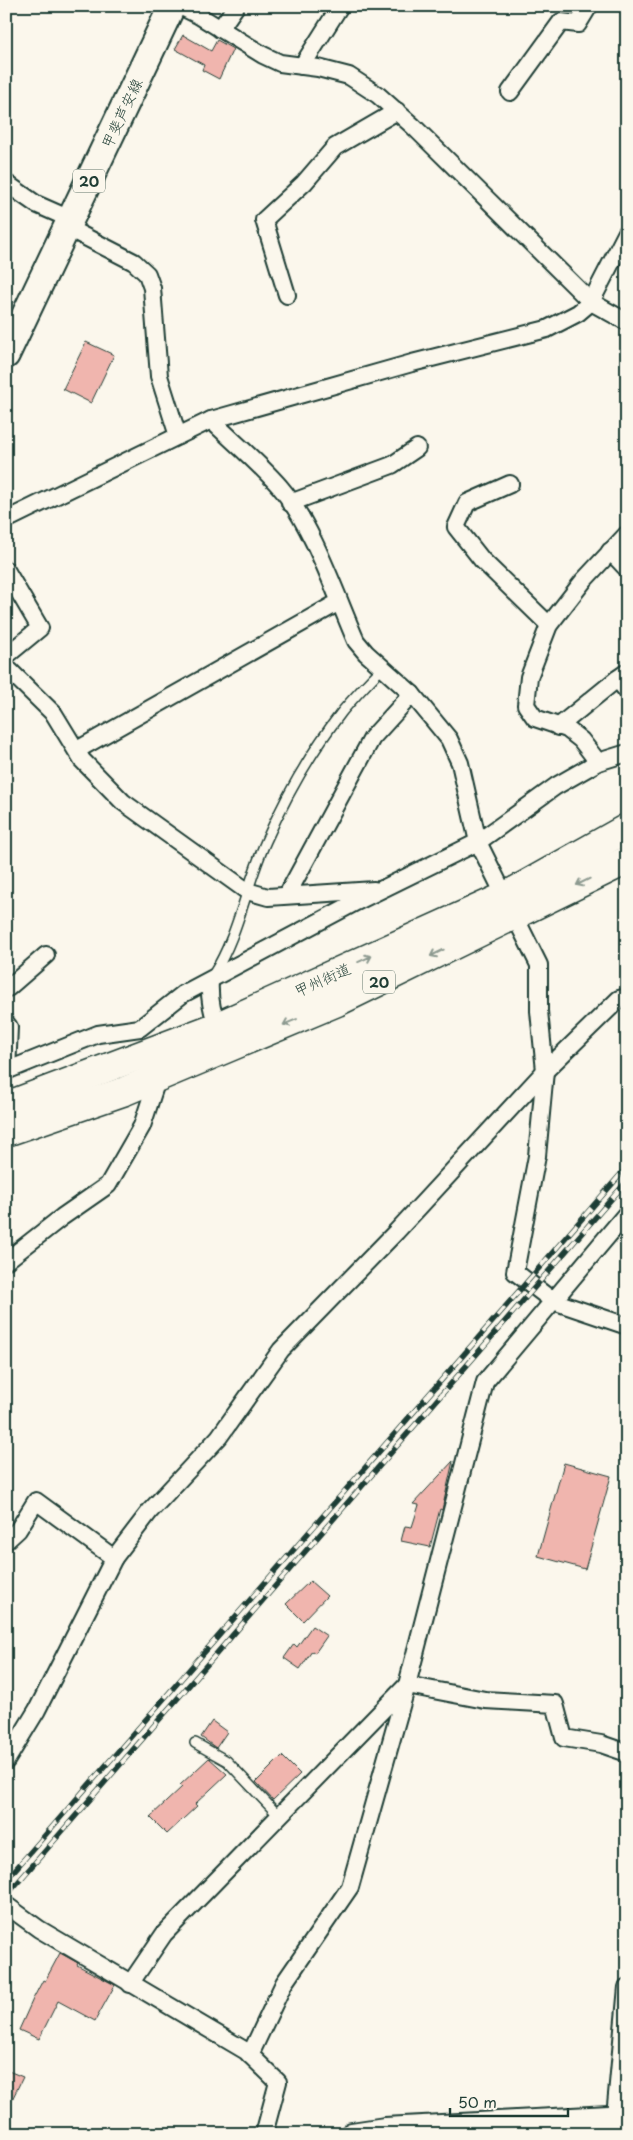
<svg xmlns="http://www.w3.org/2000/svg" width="633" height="2140" viewBox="0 0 633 2140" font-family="'Playpen Sans','Klee One',sans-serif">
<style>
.building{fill:#f0b5ae;stroke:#1f3d34}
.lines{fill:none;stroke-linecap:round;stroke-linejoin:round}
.lane-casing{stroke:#1f3d34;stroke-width:12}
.street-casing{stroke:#1f3d34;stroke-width:20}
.secondary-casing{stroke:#1f3d34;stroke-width:26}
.primary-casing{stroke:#1f3d34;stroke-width:30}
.highway-casing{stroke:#1f3d34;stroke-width:31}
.lane{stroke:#fbf7ec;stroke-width:9}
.street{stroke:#fbf7ec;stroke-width:16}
.secondary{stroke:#fbf7ec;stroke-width:22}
.primary{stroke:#fbf7ec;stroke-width:26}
.highway{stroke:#fbf7ec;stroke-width:28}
.rail-casing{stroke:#1f3d34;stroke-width:5.5}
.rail{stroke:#fbf7ec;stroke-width:4;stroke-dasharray:11;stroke-linecap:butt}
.oneway{stroke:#8d9a90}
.labels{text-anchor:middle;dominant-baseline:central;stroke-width:4.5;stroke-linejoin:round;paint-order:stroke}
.shield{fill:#fbf7ec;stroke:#61756b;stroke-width:1}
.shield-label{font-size:14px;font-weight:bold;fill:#1f3d34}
.street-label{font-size:15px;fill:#1f3d34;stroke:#fbf7ec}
</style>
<rect width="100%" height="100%" fill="#fbf7ec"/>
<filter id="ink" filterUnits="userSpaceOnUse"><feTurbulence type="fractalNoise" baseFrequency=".02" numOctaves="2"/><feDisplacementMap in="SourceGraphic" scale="10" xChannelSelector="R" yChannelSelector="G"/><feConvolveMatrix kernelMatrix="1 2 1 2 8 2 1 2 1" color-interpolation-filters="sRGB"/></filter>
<g filter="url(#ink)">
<g class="building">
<path d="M183,35L211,51L217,40L233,49L219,79L202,70L204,65L175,49Z"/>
<path d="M86,342L114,355L91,403L63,389Z"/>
<path d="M453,1461L442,1510L440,1509L430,1547L401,1541L405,1526L412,1527L419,1505L413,1504Z"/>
<path d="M564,1463L611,1476L585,1569L538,1556Z"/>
<path d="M310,1581L327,1596L303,1621L286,1604Z"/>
<path d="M312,1626L327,1636L315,1653L312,1651L300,1669L284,1658L294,1644L297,1647Z"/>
<path d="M212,1721L227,1732L216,1748L201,1737Z"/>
<path d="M282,1756L300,1774L273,1800L256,1782Z"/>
<path d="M209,1758L227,1774L195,1804L197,1806L167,1834L150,1817L182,1787L180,1785Z"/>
<path d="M60,1953L78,1963L77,1965L115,1985L95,2021L58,2001L39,2039L19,2030L33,1999L43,1980L45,1981Z"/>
<path d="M6,2070L23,2077L6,2112Z"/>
</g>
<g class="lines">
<defs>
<g id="lane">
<path d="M213,975C239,934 246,885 266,841C286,796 311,752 341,713C354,697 368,683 382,668"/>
<path d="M195,1743L227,1761L279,1816"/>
</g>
<g id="street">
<path d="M180,6L198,15L263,55L280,63L318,68L349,76L378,95L413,126L591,302L627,322"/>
<path d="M220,29L236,6"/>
<path d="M302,66L340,6"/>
<path d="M510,92L561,22L578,24L589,6"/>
<path d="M6,183L36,204L70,219"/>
<path d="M66,227L134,262L147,274L152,288L159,376L178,436L211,420L412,363L547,329L578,313L591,302L627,232"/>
<path d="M287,295L264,220L304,183L335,147L397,111"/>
<path d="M211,420C234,442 259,463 280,487C312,524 336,595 356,641L366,653L412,694L449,739L460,763L478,842L539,965V1011L545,1071L537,1156L515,1272L553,1301L627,1326"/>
<path d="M510,484L467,503L456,527L482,560L549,625"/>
<path d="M290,503L392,465L417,448"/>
<path d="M6,520L178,436"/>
<path d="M610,551L627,569"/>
<path d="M6,570L40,628L6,656"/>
<path d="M6,667L54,714L82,760L123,802L247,891L268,897L374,890"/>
<path d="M627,672L617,679L627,691"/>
<path d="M558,727L617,679"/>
<path d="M77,750L339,602"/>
<path d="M598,762L581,740L567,729L535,718L526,705L529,677L549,625L584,580L627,534"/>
<path d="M287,895L372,738L412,694"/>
<path d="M210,981C209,998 211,1011 218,1026"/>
<path d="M8,988L46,955"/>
<path d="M6,1023L9,1027L7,1071"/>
<path d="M6,1071L98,1034L140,1028L183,994L356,902L478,842L556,786L598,762L627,753"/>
<path d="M6,1261L62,1217L108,1185L142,1126L158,1077"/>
<path d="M6,1541L18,1530L36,1501L114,1558"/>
<path d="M6,1761L37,1710L114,1558L150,1511L219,1437L281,1350L396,1232L545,1071L619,999L627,997"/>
<path d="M6,1905L39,1929L246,2051L278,2082L264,2134"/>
<path d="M130,1984L164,1934L407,1685L485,1700L555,1704L564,1738L601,1744L627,1753"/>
<path d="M250,2055L284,1983L350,1887L407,1685L485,1382L627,1213"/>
<path d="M615,2116L627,1987"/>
</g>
<path id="secondary" d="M352,2134L385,2129L627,2116"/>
<path id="primary" d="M6,355L172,6"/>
<g id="highway">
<path d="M6,1106L218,1026L506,896L627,828"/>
<path d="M6,1132L125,1091L337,1002L627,860"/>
</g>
</defs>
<use href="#lane" class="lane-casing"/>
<use href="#street" class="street-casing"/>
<use href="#secondary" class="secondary-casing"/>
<use href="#primary" class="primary-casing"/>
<use href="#highway" class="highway-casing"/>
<use href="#lane" class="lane"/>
<use href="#street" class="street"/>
<use href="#secondary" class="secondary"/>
<use href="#primary" class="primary"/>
<use href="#highway" class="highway"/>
<defs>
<g id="rail">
<path d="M6,1880L627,1167"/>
<path d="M6,1896L627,1181"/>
</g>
</defs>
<use href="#rail" class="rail-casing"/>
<use href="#rail" class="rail"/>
</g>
<defs><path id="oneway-shaft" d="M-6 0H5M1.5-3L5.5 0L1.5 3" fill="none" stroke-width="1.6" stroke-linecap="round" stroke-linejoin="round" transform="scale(1.25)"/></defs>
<g class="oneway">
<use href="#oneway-shaft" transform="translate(583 882) rotate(154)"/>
<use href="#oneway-shaft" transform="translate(437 953) rotate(154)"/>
<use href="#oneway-shaft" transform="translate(365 959) rotate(-24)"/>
<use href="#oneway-shaft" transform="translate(290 1022) rotate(157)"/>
</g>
</g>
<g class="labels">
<g class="shield">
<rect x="73" y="169.5" width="32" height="23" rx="4"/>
<rect x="363" y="970.5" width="32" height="23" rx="4"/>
</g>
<g class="shield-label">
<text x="89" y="181">20</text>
<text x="379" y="982">20</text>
</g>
<g class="street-label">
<text transform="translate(121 113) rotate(-65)">甲斐芦安線</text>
<text transform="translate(322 979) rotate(-24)">甲州街道</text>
</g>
</g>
<rect width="633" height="2140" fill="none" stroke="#fbf7ec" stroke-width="25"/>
<rect x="12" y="12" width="608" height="2115" fill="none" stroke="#1f3d34" stroke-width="2" filter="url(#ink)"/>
<path d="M450 2108v8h118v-8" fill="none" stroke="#1f3d34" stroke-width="2.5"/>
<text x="458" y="2108" font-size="15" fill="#1f3d34" stroke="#fbf7ec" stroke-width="4" paint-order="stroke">50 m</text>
</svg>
